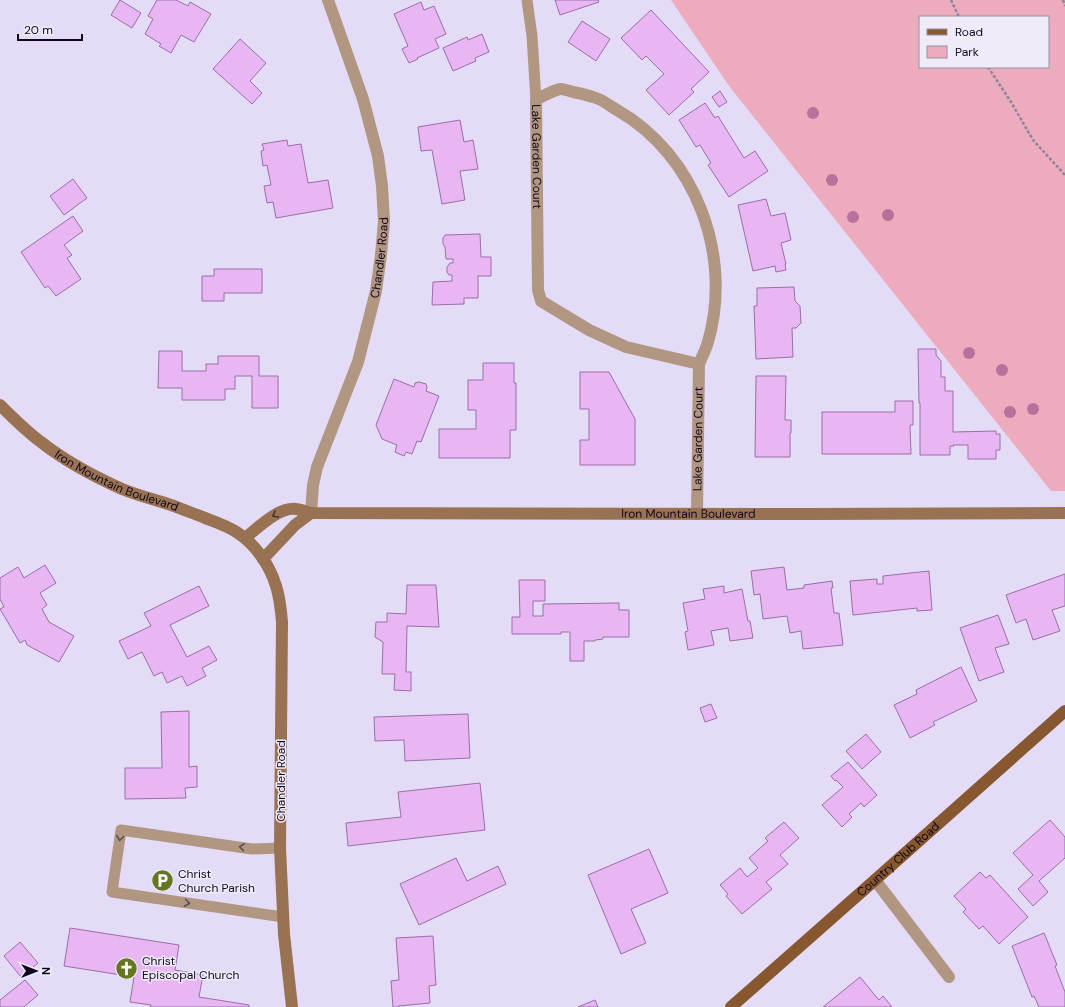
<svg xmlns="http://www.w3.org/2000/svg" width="1065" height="1007" viewBox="0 0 1065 1007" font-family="'DM Sans',sans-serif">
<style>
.green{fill:#edabbe;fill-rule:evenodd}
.building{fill:#e7b6f3;stroke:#9b6ea6}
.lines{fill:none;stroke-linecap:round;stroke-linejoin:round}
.path{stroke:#8c839d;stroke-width:2.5;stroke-dasharray:3 2;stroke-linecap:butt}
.lane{stroke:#b19681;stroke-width:11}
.street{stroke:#b19681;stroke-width:12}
.secondary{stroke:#997253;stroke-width:12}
.primary{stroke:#875830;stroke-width:12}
.tree{fill:#b7719b}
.oneway{stroke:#473233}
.oneway2{stroke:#604e50}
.labels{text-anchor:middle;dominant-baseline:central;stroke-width:3;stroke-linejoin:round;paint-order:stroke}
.street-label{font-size:12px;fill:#10071e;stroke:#efebf9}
.poi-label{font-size:12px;fill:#10071e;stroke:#efebf9;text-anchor:start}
</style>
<rect width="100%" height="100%" fill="#e4dbf7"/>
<path class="green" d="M671,0H1065V491H1051L729,86ZM920,17H1048V67H920Z"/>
<g class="building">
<path d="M120,0L141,13L132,28L111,15Z"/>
<path d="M157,0H176L188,6L190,2L211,14L194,42L181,35L171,53L159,46L161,44L145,34L153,19L148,16Z"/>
<path d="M555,0H598L599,2L560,15Z"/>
<path d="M421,2L424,10L434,6L446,34L435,39L439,48L417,58L418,59L409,63L402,49L408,46L394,14Z"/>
<path d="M651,10L709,72L691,89L694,92L669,115L646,90L664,74L646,56L642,60L621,38Z"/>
<path d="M582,21L610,39L596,61L568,42Z"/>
<path d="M482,34L489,52L475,58L476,61L453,71L443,48L467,37L468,40Z"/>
<path d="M240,39L266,63L250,81L262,93L252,104L213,69Z"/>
<path d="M720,91L727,102L719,107L712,97Z"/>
<path d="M705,103L715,118L718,116L744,158L755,151L768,171L729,197L708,165L711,163L700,145L696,147L679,120Z"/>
<path d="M460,120L464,142L473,140L478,169L460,171L465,200L442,204L432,150L421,151L418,127Z"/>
<path d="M287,140L288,146L301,144L308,183L328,180L333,208L276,218L273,202L267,203L264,186L271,185L267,165L263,166L261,151L264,150L262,144Z"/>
<path d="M73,179L87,198L64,215L50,196Z"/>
<path d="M766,199L771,216L785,213L791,240L781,243L786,264H785L786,270L776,272L775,266L753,271L738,205Z"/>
<path d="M73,216L83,231L64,245L72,255L67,258L81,279L56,296L48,286L45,288L21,252Z"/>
<path d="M480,234L481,257H491V276H478V298H464V304L432,305L433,282L452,281V275H449L447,272V267L450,263H453V259H446L445,247L443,244V238L445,235Z"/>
<path d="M214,269H262V293H224V301H202V276H214Z"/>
<path d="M794,287L795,301L800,306L801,323L796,328H792L793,357L756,359L754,306H757V288Z"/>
<path d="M918,349H936V355L941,361V377H945V391H953V432L996,431V434H1000V450H996V459H968V445H953L954,446H950V455H920V403H919Z"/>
<path d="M159,351H182V371H206V364H218V356H259V376H278V408H252V376H235V389H225V400H182V388H158Z"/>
<path d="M483,363H514V383H516V430H510V458H439V429H476V410H468V380H483Z"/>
<path d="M580,372H609L635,419V465H580V440H589V409H580Z"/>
<path d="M756,376H786L785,420H791V433H790V457H755Z"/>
<path d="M394,379L414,387L415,383L419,382L426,384L427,388L426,391L439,396L421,442L417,441L412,454L406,452L404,456L395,452L397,445L382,439L376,425Z"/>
<path d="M895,401H913V425H910L911,454H822V412H895Z"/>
<path d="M45,565L56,583L40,593L47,605L42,609L49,622L74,636L59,662L27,645L25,640L20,643L0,609L4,607L0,599V578L18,567L24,578Z"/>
<path d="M784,567L787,590L804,588V585L832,581L833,588H831L834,613H839L843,645L803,649L801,631L790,633L787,616L763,619L760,594L754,595L751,571Z"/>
<path d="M929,571L932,610L917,611V608L853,615L850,581L877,579V584H883V576Z"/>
<path d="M1065,574V606L1052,610L1060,631L1033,640L1026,619L1016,623L1006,595Z"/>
<path d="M519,580H545V601H533V616H543V604L619,603V610H629V637H603V639L595,640V641H584V661H570V632H561V634H512V617H520Z"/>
<path d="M407,585H436L439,627L407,626L406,672H411V691L394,690L395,674H382L383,642L375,637L376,622H387V613L406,614Z"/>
<path d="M199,586L209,606L170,625L187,657L209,646L217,660L202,668L206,676L187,686L182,676L167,683L162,672L154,676L142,652L128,659L119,641L151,626L144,613Z"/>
<path d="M724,586V593L742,589L748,621H750L753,638L730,641L728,628L711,631L714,645L688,650L685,632L688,631L683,603L705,599L703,589Z"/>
<path d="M998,615L1009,644L995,648L1004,672L979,681L960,628Z"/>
<path d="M961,667L977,701L933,722L935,725L910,738L894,705L917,694L916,690Z"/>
<path d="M711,704L717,718L705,722L700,708Z"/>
<path d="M189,711V767L197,766V787L185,788L186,798L125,799V768H162L161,712Z"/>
<path d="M468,714L470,758L405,761L404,740L375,741L374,717Z"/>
<path d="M866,734L881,752L862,769L846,751Z"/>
<path d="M848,762L877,795L864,807L861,803L849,814L852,817L842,827L822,805L843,787L836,780L835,781L831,776Z"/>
<path d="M480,783L485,830L348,846L346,823L401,817L398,792Z"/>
<path d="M1050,820L1065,837V858L1039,881L1048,892L1033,906L1018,889L1033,875L1013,853Z"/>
<path d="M784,822L799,838L780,855L788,864L766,882L772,889L742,914L726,896L728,894L720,885L740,868L747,877L758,868L749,858L768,841L765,838Z"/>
<path d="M649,849L668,893L631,909L646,943L621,954L588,875Z"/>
<path d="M456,858L467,881L498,866L506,884L419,925L400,884Z"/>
<path d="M980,872L986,878L990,875L1028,917L999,944L983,926L979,929L963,912L966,909L954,896Z"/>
<path d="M70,928L179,945L175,970L203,975L199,997L249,1005V1007H150L151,1005L130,1002L134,977L64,966Z"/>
<path d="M1044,933L1057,965L1055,966L1065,992V1007H1039L1034,996L1032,997L1012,946Z"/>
<path d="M433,936L436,985L429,986L430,1003L398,1006V1007H393L391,981L399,980L396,938Z"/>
<path d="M20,942L38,963L21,977L4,956Z"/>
<path d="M860,977L879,1000L883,996L892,1007H823Z"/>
<path d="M25,980L38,995L24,1007H0V1000Z"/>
<path d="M595,1000L598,1007H578Z"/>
</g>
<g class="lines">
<g class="path">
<path d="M951,0L959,17"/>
<path d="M1063,0L1065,6"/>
<path d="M988,67L1011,102L1033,140L1065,175"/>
</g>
<g class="lane">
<path d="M527,0L532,36L536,100"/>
<path d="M280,848L252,849L121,830L112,892L283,917"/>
</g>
<g class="street">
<path id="s1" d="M311,513L313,485L317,467L358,362L376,291L381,255L384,221L382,186L378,156L363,99L328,0"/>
<path id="s2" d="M697,514L699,364C702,357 706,349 708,342C733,256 696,155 617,110C610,106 602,99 593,97C587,95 579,93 573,92C569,91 564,89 561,89C556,89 541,97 536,100L538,290L541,301L589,330L626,347L699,364"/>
<path d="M875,880L949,977"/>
</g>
<g class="secondary">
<path id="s3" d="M0,405C13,418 26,431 41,442C65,461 93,476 122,489C139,496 157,500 174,506C184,510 195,514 205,518C216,522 228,526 238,533C256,545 270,566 276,586C280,598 281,610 282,622L280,848L284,934L292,1007"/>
<path id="s4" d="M245,538C258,528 278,507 296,509C301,509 306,512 311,513L808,514L1065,513"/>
<path d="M263,559L295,525L311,513"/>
</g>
<path class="primary" id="s5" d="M731,1007L875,880L1065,711"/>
</g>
<g class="tree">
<circle cx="813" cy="113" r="6"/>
<circle cx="832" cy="180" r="6"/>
<circle cx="888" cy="215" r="6"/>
<circle cx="853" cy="217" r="6"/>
<circle cx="969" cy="353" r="6"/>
<circle cx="1002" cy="370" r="6"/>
<circle cx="1033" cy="409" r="6"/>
<circle cx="1010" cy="412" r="6"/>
</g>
<defs><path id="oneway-chevron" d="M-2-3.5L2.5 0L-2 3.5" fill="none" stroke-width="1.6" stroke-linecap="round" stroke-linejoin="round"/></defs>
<use class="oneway" href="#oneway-chevron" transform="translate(275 515) rotate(150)"/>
<g class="oneway2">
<use href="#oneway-chevron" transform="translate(120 838) rotate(98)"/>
<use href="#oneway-chevron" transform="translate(242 847) rotate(-172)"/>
<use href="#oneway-chevron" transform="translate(187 903) rotate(8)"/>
</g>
<defs>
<symbol id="parking-disc" viewBox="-11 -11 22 22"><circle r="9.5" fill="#657623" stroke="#efebf9"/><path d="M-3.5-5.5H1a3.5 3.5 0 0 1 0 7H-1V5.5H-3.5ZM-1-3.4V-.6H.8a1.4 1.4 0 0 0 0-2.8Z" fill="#fff"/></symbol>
<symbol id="church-disc" viewBox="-11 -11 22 22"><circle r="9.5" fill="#657623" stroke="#efebf9"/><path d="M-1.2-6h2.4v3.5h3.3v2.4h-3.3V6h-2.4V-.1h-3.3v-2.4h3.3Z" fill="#fff"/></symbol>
</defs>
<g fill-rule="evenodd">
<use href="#parking-disc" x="150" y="868" width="25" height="25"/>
<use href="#church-disc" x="114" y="956" width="25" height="25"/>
</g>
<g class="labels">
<g class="street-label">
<text stroke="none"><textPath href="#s2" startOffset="586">Lake Garden Court</textPath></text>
<text stroke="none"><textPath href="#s1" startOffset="266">Chandler Road</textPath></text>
<text stroke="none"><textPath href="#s2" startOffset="75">Lake Garden Court</textPath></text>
<text stroke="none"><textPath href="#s3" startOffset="141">Iron Mountain Boulevard</textPath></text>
<text stroke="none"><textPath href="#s4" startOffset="453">Iron Mountain Boulevard</textPath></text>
<text transform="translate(281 781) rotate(-90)">Chandler Road</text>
<text stroke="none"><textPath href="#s5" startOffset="223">Country Club Road</textPath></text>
</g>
<g class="poi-label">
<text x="178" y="874">Christ<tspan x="178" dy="14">Church Parish</tspan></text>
<text x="142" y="961">Christ<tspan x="142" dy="14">Episcopal Church</tspan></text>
</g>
</g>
<rect x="919" y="16" width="130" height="52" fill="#efebf9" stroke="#9690a1"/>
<rect x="927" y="29" width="20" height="6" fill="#875830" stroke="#9690a1"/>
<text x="955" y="36" font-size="12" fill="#10071e">Road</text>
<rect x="927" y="46" width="20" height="12" fill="#edabbe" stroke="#9690a1"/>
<text x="955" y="56" font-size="12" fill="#10071e">Park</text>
<g transform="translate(36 971) rotate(90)" stroke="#efebf9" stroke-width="3" paint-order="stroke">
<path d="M0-3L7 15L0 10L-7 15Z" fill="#10071e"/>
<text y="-6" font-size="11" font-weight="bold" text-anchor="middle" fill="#10071e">N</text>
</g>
<path d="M18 34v6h64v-6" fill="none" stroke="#10071e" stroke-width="2"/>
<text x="24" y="34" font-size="12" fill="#10071e" stroke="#efebf9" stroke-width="3" paint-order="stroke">20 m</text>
</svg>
